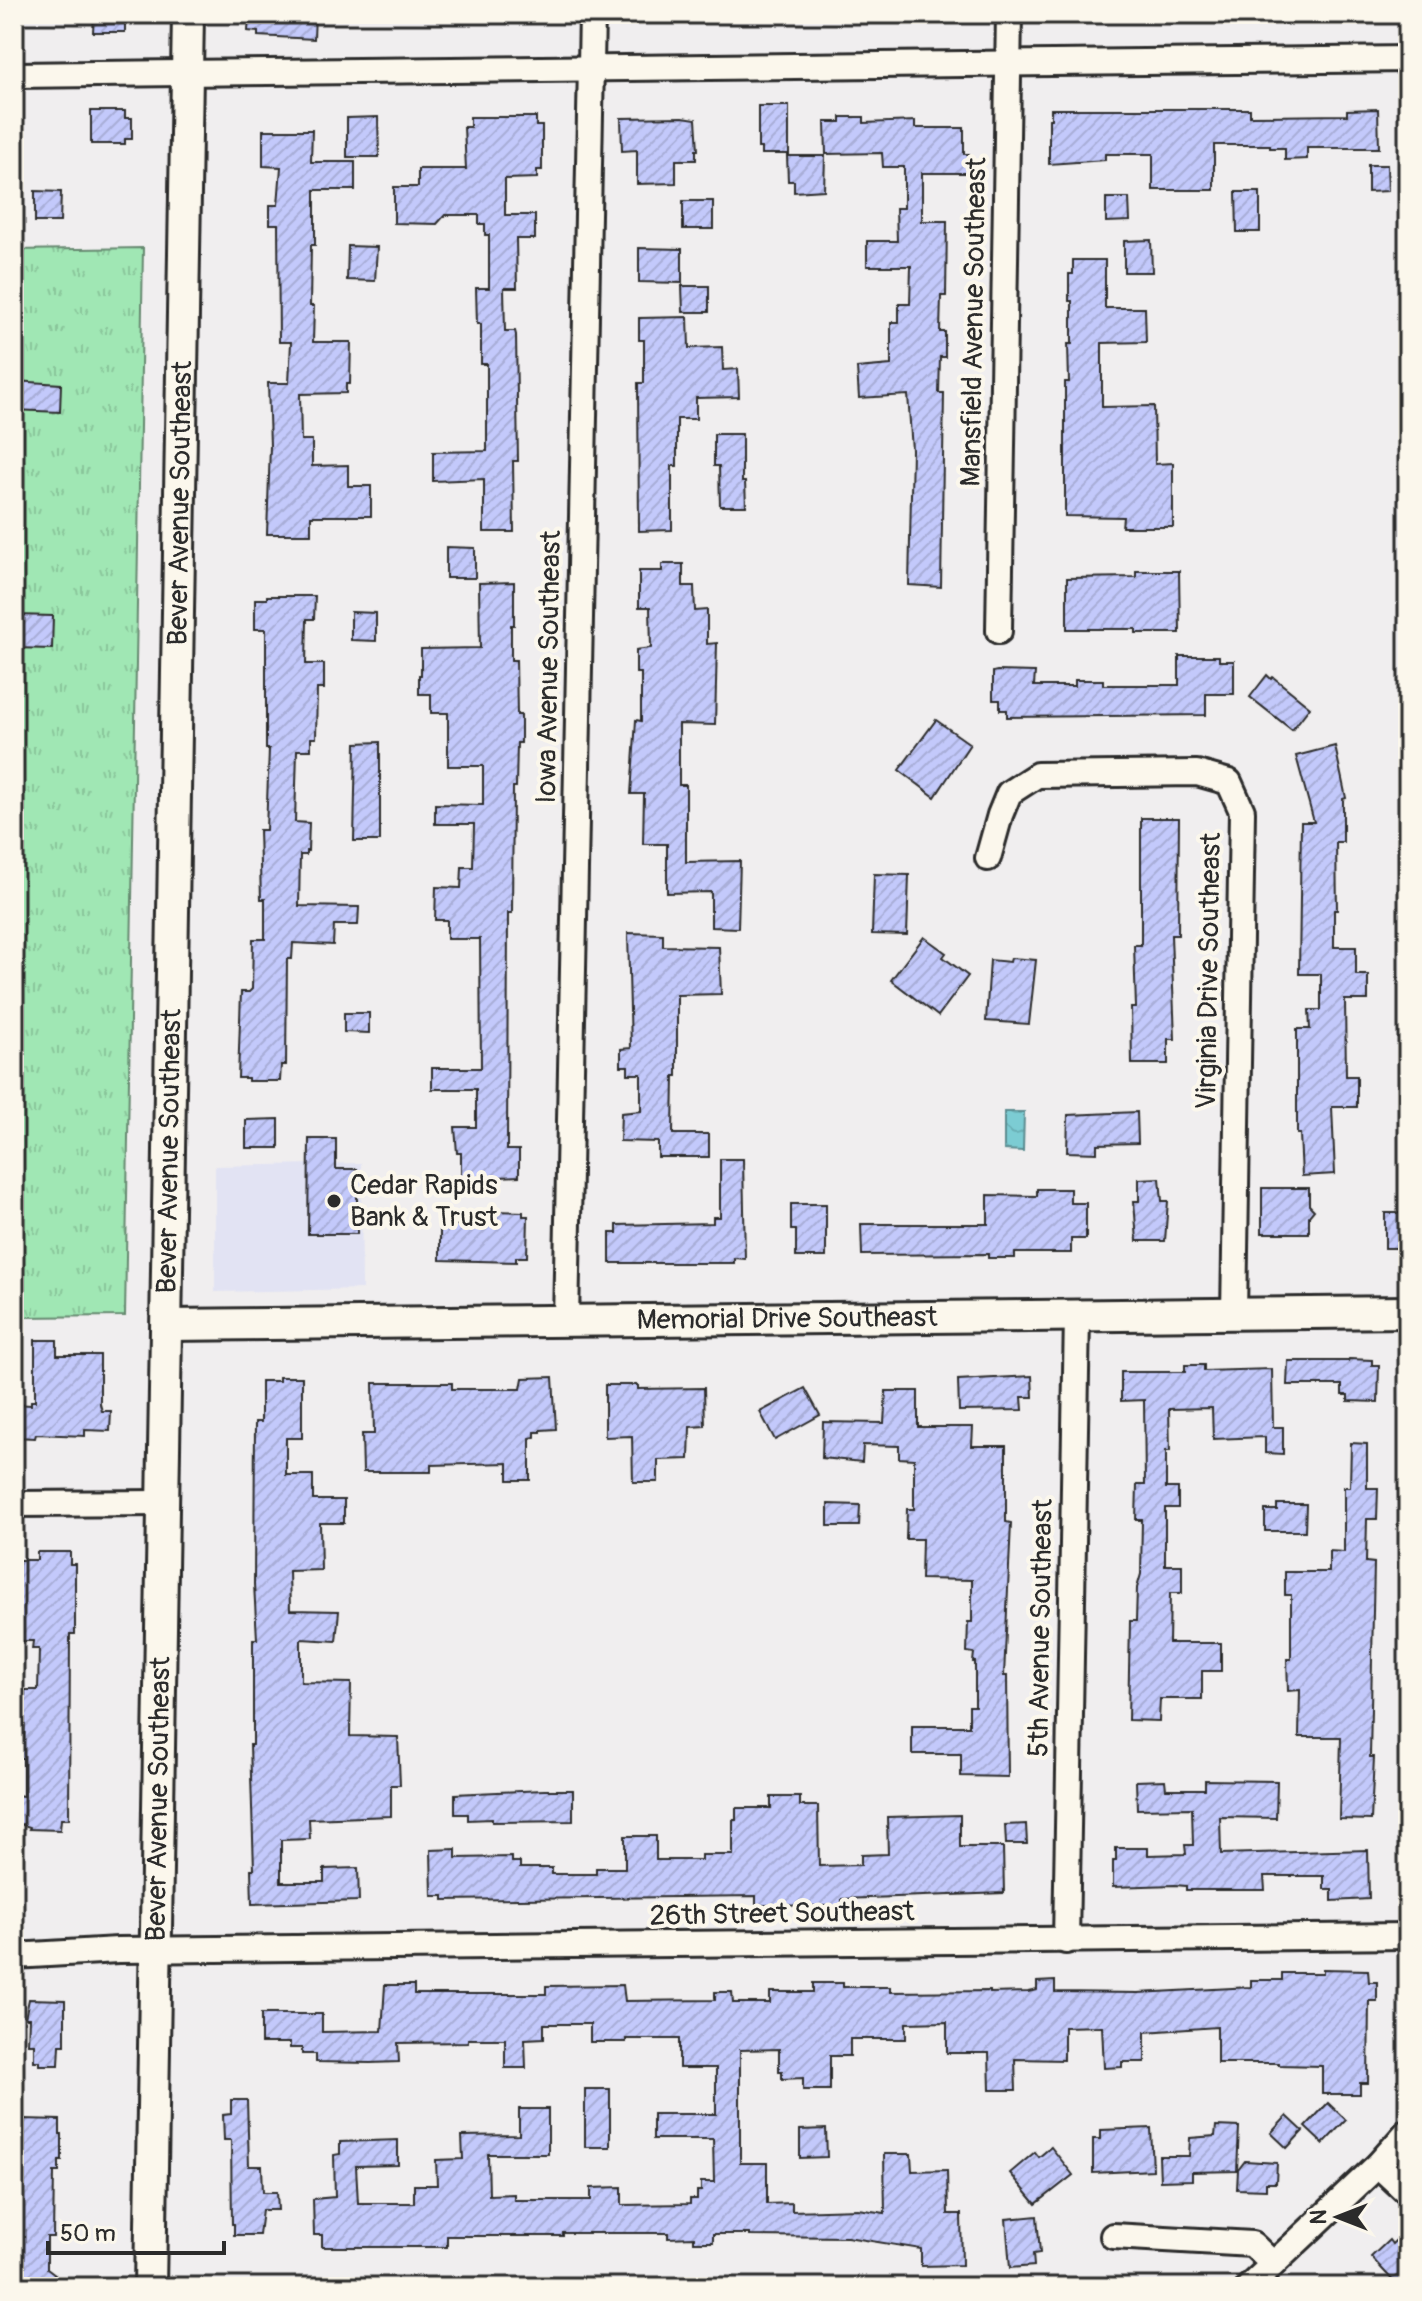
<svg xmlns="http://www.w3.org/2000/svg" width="1422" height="2301" viewBox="0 0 1422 2301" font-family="Pangolin,sans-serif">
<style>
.built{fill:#e2e3f3}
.park{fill:url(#park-tufts);stroke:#668970;stroke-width:2}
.water{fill:url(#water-waves);stroke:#5b8c90;stroke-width:2}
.building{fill:url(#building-hatch);stroke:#2b2b2b;stroke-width:2}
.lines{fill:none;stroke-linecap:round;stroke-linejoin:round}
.minor-casing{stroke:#2b2b2b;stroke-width:30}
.tertiary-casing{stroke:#2b2b2b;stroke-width:36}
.minor{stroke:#fbf7ec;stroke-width:24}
.tertiary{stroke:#fbf7ec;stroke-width:30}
.poi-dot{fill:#2b2b2b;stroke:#fbf7ec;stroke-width:3}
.labels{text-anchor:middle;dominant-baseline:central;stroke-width:8;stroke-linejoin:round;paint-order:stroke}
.street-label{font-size:28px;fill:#2b2b2b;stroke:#fbf7ec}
.poi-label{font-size:28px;fill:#2b2b2b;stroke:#fbf7ec;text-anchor:start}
</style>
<defs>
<pattern id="park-tufts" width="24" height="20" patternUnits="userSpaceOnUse" patternTransform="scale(2)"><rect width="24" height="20" fill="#a0e7b4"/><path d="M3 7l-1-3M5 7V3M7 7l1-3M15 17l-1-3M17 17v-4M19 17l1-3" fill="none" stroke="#8ac69b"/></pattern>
<pattern id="water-waves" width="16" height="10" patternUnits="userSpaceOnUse" patternTransform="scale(2)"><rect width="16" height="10" fill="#7bccd3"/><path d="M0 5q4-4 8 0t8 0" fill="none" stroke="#6aafb5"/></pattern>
<pattern id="building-hatch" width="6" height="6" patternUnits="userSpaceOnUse" patternTransform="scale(2)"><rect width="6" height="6" fill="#c3c9fb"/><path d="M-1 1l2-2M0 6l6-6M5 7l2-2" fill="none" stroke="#a8add7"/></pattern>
</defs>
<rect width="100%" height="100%" fill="#f0eeef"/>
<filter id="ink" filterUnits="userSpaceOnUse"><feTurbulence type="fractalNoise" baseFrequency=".0125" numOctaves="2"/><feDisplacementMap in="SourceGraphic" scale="16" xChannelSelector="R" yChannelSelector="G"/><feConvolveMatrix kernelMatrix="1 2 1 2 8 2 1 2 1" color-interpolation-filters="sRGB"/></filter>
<g filter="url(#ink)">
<path class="built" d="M361,1163L362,1289L215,1292V1166Z"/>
<path class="park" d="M143,248L125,1316L14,1317V250Z"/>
<path class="water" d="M1004,1112H1024L1023,1151L1004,1150Z"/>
<g class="building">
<path d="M94,14H125V32H93Z"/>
<path d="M249,14H315L314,39L258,36V32L248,31Z"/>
<path d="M758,106H789V154H761V148H758Z"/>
<path d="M1051,109H1250V116L1347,115V110L1378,109L1379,148H1307V159L1285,160V148H1270V145H1214V190H1153V154H1105V160L1049,164V119H1051Z"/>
<path d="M91,111H125V118H132V139H125V144H91Z"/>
<path d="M378,117L379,157H347V118Z"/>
<path d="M470,117H536V126H542V170H537V178L505,179V215H535V239H516L517,288H504L505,331H515L516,335L518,461H513L514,532H484V479L433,481V452L487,451V364H481V324H477L476,288H489V235H485V224H479V215H445L437,224L394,223V187H418V169H466L464,127H470Z"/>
<path d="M683,117L696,119L698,150H696V160H676V183L637,184V150L622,151L621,118Z"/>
<path d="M841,117H864V123L915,121V128H964V154H969V173H922V221H947L946,296H941L940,332H945V357H940L939,393H944L941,587L909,585L912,450L908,395L859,398L857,368L891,365V322H899V304H910L911,266H867V241H897L896,208H904V167H883L882,153L826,154L825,122H841Z"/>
<path d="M263,130H312L311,162H355V190H315V245H311L310,306H314L313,342H351L350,384H346V393L300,394L301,440H312V466L348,465V486H371V516H311V534H267L270,446L268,383H289L291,342H279L278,224H270V205H278L281,167L263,166Z"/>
<path d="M787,156H825L824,190L794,192V181H788Z"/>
<path d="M1368,165H1387L1388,191L1368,192Z"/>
<path d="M35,191L61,192L60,222H35Z"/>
<path d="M1236,192H1260V232H1237Z"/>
<path d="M1106,198H1129L1130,221L1106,222Z"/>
<rect x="683" y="201" width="30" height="28"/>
<path d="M1151,240L1152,272H1124V241Z"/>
<path d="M348,246L377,247L375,281L347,280Z"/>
<path d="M639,248L682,249V283L639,282Z"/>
<path d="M1073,260H1105V308H1145L1146,342L1102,343V407L1154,406L1155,464L1173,463V527H1122L1123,517L1065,516V382H1069L1068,344H1072V301H1069V274H1073Z"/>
<path d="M682,286H709V312H683Z"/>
<path d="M688,317L689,348L722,347L723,370L738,369L739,397L696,398V419H677V466H672V530L639,531L638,383H644V340H639V318Z"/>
<path d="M14,381L61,384L60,412L14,410Z"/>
<path d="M714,434H742V482H745L746,506H720L719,466H714Z"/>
<path d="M446,547L475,548V578H446Z"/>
<path d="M662,564H683V586H694L695,611L707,610V644L717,643L715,725L679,724V785H686V862L740,861L738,928L711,927V892L667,893V844H643L644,794H631L636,720L641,721V673H636V650L651,648L650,607H639V571H662Z"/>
<path d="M1136,571H1179L1180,633H1136V629H1067V578L1136,577Z"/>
<path d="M514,582V625H511V660H516L517,715H521V743H517L516,787H513L512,913H508L507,1150H519V1176L461,1179V1153H457L455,1127H476V1089H432V1068H481L480,939H447V920H435L436,887L461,888L462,867H473L474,824H435V804L483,805V766H448V713H431V694H419V675H421V649L480,648L479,583Z"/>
<path d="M267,596H315L314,619H307L306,664H324V689H317L316,738H311V750H297L295,822L309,823L308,851H306V855H300L299,906L359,907L358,925H334L333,945L293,943L292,959H287L286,1065H281L280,1081H248V1078H238L241,992H249L252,989L253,939H265V899H261L259,830H266L269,749H266V629H255V599H267Z"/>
<path d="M351,612L376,613V641L351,640Z"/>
<path d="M15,615L53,616L52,649L14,648Z"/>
<path d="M1179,656H1219V661H1234V694H1206V715L1007,717V710H1000V700H993V672L997,671L1035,672L1034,686H1075V680H1103V685H1179Z"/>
<path d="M1267,675L1271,679L1273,677L1310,707L1292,730L1250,697Z"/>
<path d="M936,720L970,744L935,797L899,770Z"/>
<path d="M380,742V841H354L356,743Z"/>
<path d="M1335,746L1346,798L1343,799V842H1336L1337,910H1334V947H1356V975H1368V1000H1345L1346,1076H1357V1107H1332L1335,1174L1302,1176L1300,1134H1297V1029H1310L1309,1010H1321V974H1299L1301,822H1314L1296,756Z"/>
<path d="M1141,818H1179L1178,935H1171L1175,1039H1168V1064H1132L1131,1008H1136L1134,945H1141Z"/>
<path d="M874,874L909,875L907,935L872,934Z"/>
<path d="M628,933L663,934V946L719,947L721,994L677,995V1076H674L673,1134H709V1157H658V1142L620,1141L621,1113L641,1111V1074H628V1066H621V1049L631,1048Z"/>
<path d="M924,937L946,953L943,957L968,976L938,1016L891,980Z"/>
<path d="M1011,958L1036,960L1029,1024L986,1021L990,960L1010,962Z"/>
<path d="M344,1013H369V1033L344,1032Z"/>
<path d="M1137,1112L1138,1143L1097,1144V1153L1067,1152L1068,1115Z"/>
<path d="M279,1119V1148H246V1120Z"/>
<path d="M309,1139H336V1169H357V1234H308Z"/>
<path d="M720,1159H743L745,1259L734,1258V1263H610V1233H617V1225L713,1223V1217H720Z"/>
<path d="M1160,1178L1162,1201H1168L1165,1241H1137L1134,1201H1139V1179Z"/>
<path d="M1262,1188H1309V1205L1314,1210L1309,1216V1233H1262Z"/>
<path d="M1037,1189H1070V1203H1086V1239H1071V1253H1015V1258H988V1254L862,1255L861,1224H988V1195L1037,1196Z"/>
<path d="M791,1204H826V1257H796V1230H791Z"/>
<path d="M495,1211L523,1212V1216H528L527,1257H516V1262L440,1260V1225H494Z"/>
<rect x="1385" y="1213" width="23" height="35"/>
<path d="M35,1340H57V1355H100V1404L102,1411H111L110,1431L85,1430V1436L36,1434L35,1438L14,1437V1404L31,1405V1401H35Z"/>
<path d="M1349,1359L1372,1360V1365H1379L1378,1402L1348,1401V1395H1342V1385H1287L1288,1361H1348Z"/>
<path d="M1185,1365H1204V1371L1272,1369L1273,1427H1283V1454L1265,1453V1437L1213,1439L1212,1408L1169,1409L1170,1451H1166V1488H1178V1508H1165V1565H1182V1593H1170L1169,1643H1221V1671H1202V1699H1160L1159,1721L1128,1720L1130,1621H1136L1137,1588L1141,1574L1142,1520H1136L1137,1485H1145L1144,1400L1121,1401V1372H1185Z"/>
<path d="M1032,1376L1033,1397H1022L1023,1410L959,1411L958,1380Z"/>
<path d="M279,1377H302V1438H286V1475H313V1500H344V1523H320L321,1570L289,1571L290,1610L339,1611L336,1641L301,1639V1682L351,1683L350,1736L398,1737L400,1785H391V1816L309,1819L310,1839L281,1840V1882H324V1869L358,1868L359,1901L252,1904L251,1869H254L250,1745H253V1639H257L254,1584L255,1422H261V1381H279Z"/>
<path d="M553,1377L556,1429L541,1430V1432H535V1437L530,1438V1480H508V1463L431,1465V1472H363L362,1434H374L373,1383H452V1389H521L523,1378Z"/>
<path d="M605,1385H638V1389L704,1388L705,1426L690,1427L689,1459L658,1460V1482H633L632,1436L605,1437Z"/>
<path d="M805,1388L820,1415L775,1440L760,1412Z"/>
<path d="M886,1391H918V1427H973L972,1446H1006V1522L1011,1523L1004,1676H1007L1008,1777L961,1776V1754H912V1726H969V1706H975V1662H973L974,1653L967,1652L968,1622H972V1580L921,1579L922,1539H906L907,1509H914V1459L899,1458V1446L863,1445L862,1462L822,1458L823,1422L884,1423Z"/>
<path d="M1351,1443L1367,1444V1488H1378L1377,1519H1367L1366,1562L1374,1563L1370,1757H1374L1371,1820L1339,1819L1341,1737H1299L1300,1690L1288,1691L1287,1659H1291V1595H1285V1572H1329V1551L1344,1552V1487H1350Z"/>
<path d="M828,1504L860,1505L859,1526H828Z"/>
<path d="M1277,1504H1306L1305,1531H1265V1510H1277Z"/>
<path d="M37,1552H70V1564H75V1634H70L69,1819H61L60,1830L29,1829L30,1827L17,1823V1795L23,1796V1758H18V1739H24L25,1690H38L39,1649H32L33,1641H16L19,1560H37Z"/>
<path d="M1165,1780L1166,1789H1205V1780L1277,1781L1276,1818L1220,1817L1221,1854L1368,1850L1369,1899L1332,1901V1889H1324V1876H1264L1265,1890H1186V1886L1175,1885L1113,1887V1861H1116V1848H1148V1855L1186,1854L1185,1845H1193L1192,1808L1137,1809L1136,1781Z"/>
<path d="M544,1790H573V1821L492,1822V1819L468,1820V1814H455V1794Z"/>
<path d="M771,1797H800V1806H818L819,1866L861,1865V1855L888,1854L887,1817L960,1815V1847H1003L1004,1893L842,1899V1906H817L756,1905V1896L444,1900V1896H432L431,1850L456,1849V1858L512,1857V1862H520V1868H552V1874H596V1868H625V1836H656V1860H701V1855H733V1820H736V1808H771Z"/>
<path d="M1026,1824L1027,1844H1006L1005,1825Z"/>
<path d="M1323,1969L1368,1970L1369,1982H1377V2001H1369L1368,2083H1360V2094H1322V2066L1279,2065V2063H1217V2027L1145,2032V2062H1122V2067L1104,2068L1102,2026L1064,2027V2060L1015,2059L1016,2090H990L989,2053H947V2022L906,2023V2039H850V2056H830V2090H803V2078L782,2079V2071H779V2049L740,2050V2163H767V2204L792,2203V2211L858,2209L885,2213L884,2154H911L912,2171L947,2170L948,2214H961L962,2265L921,2266V2249L847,2237L750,2236V2234H713V2242H694V2237L668,2238V2233H563V2236H447V2247H322V2235H314L313,2199L335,2197L334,2155L340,2154V2142L398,2140V2165L356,2166L358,2203H414V2185H437L436,2160L463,2159L462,2136L519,2135V2109H548V2154H488L489,2195L514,2194V2200H591V2188L622,2187V2205L690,2204V2199H697V2191H701V2182H714L713,2139H653V2114H716V2068H679V2039H626V2042H590V2024H544V2038L525,2039L526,2068H505V2039H468V2042L398,2043L399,2062L370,2063L316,2062V2054H302V2048H290V2043H261V2014H322V2032L382,2031L385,1985H414V1994H546V1986L623,1985L625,2001L715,2000V1992H732L733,2003H770V1992H813V1983H843V1987H890V1992L990,1991V1993L1028,1992L1037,1990V1982L1055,1981V1992L1138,1993L1251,1987V1980H1282V1973H1323Z"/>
<path d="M29,1999L65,2000V2045H60L59,2065H39V2061H34V2044H28L29,2018H25Z"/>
<rect x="585" y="2089" width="25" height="58"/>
<path d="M231,2100H247L249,2166H262L263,2192H277L278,2210H262L259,2235H234V2224H232L231,2140H224L223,2115L231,2114Z"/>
<path d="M1328,2103L1346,2120L1323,2144L1305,2127Z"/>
<path d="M1287,2116L1303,2131L1287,2148L1271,2133Z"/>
<path d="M23,2119L60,2120V2134H62V2161H59V2172H54L53,2237H47V2268L55,2274L49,2279V2287H14V2267H17L19,2182L22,2183Z"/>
<path d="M1216,2126L1239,2127L1237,2171L1192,2172V2180L1160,2181L1159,2156H1189L1190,2138L1215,2136Z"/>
<path d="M1151,2128L1153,2170L1093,2173V2139H1101V2130Z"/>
<path d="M826,2129L827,2157L800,2158V2130Z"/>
<path d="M1051,2147L1073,2175L1036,2204L1010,2173L1035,2152L1039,2157Z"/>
<path d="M1245,2161L1277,2163L1276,2183H1266V2190L1237,2189L1238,2170Z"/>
<path d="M1037,2216L1040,2253L1033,2254L1034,2266L1010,2268L1006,2219Z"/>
<path d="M1408,2229V2276L1398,2286L1371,2257L1389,2240L1392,2244Z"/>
</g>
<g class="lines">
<defs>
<g id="minor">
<path d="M14,75L1408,59"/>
<path d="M999,631L1009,14"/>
<path d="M988,858L1000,815L1009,793L1037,775L1197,773L1229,782L1242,811L1234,1314"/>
<path d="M566,1321L592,14"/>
<path d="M14,1504L163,1503"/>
<path d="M1066,1941L1077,1316"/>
<path d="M14,1956L118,1950L1408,1936"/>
<path d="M1378,2165L1408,2193"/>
<path d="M1113,2236L1252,2244L1273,2264"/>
<path d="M1249,2287L1378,2165L1408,2131"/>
</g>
<g id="tertiary">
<path id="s1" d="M167,1325L1408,1312"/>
<path id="s2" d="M150,2287L188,14"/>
</g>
</defs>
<use href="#minor" class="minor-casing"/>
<use href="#tertiary" class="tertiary-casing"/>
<use href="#minor" class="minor"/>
<use href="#tertiary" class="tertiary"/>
</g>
</g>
<circle class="poi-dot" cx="334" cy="1201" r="8"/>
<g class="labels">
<g class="street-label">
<text transform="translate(974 322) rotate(-89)">Mansfield Avenue Southeast</text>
<text stroke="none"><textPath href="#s2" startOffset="1784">Bever Avenue Southeast</textPath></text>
<text transform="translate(549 667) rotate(-89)">Iowa Avenue Southeast</text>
<text transform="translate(1209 971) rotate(-89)">Virginia Drive Southeast</text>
<text stroke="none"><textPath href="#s2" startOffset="1136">Bever Avenue Southeast</textPath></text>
<text stroke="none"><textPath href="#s1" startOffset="620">Memorial Drive Southeast</textPath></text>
<text transform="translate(1041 1628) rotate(-89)">5th Avenue Southeast</text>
<text stroke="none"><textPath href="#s2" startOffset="488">Bever Avenue Southeast</textPath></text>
<text transform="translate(782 1914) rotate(-1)">26th Street Southeast</text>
</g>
<g class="poi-label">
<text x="350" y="1185">Cedar Rapids<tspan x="350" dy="32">Bank &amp; Trust</tspan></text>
</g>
</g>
<rect width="1422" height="2301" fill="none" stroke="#fbf7ec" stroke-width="48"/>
<rect x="24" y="24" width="1374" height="2253" fill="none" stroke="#2b2b2b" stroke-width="3" filter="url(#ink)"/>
<g transform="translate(1338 2217) rotate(270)" stroke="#fbf7ec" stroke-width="6" paint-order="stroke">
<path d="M0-6L14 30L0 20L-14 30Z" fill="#2b2b2b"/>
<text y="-12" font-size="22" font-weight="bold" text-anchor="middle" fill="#2b2b2b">N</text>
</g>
<path d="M48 2241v12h176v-12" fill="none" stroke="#2b2b2b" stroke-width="4"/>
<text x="60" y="2241" font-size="24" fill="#2b2b2b" stroke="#fbf7ec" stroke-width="6" paint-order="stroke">50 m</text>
</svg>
